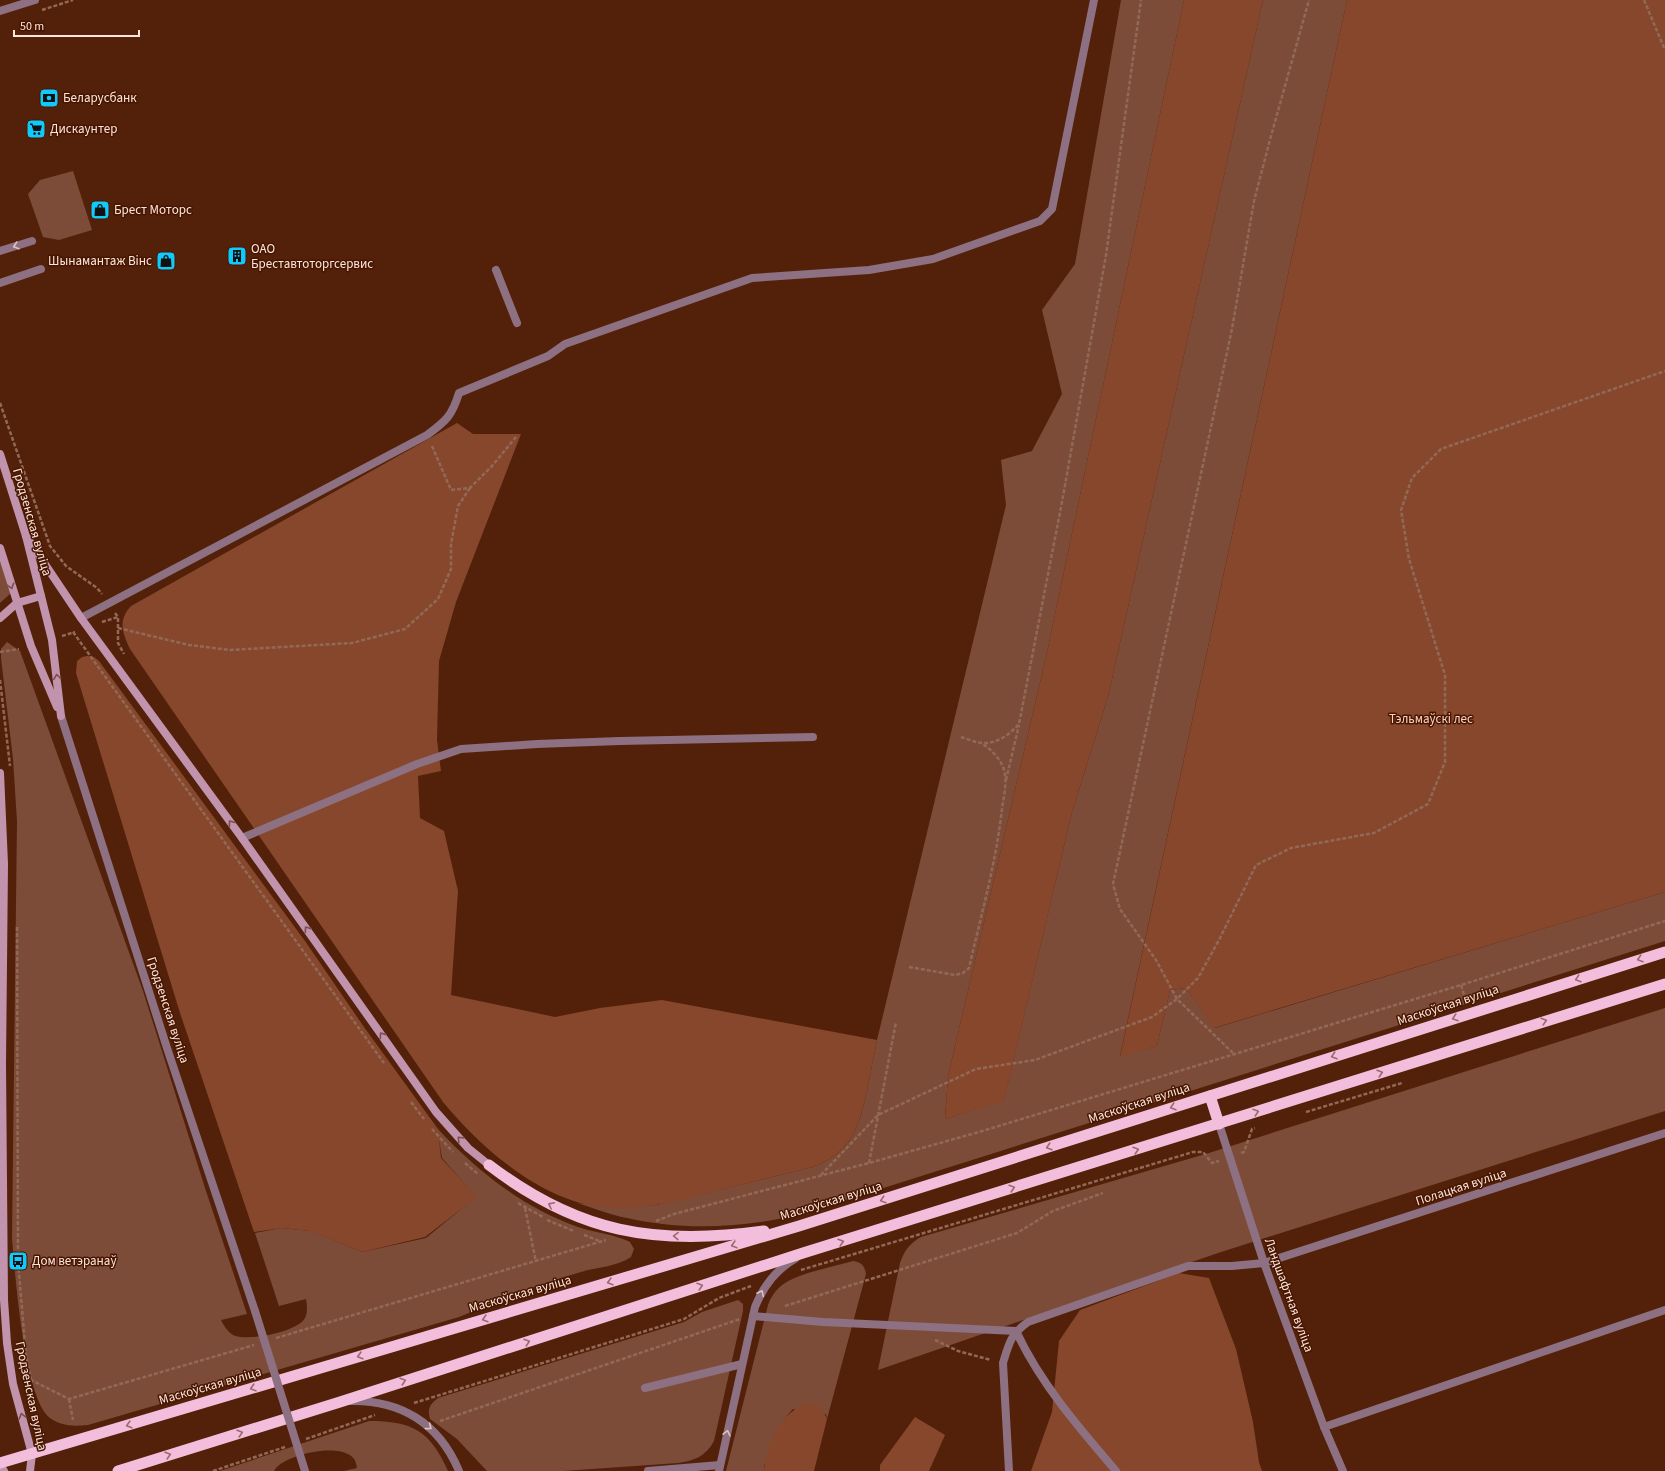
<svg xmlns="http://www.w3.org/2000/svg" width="1665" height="1471" viewBox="0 0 1665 1471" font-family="'Source Sans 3',sans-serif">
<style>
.green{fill:#7d4c38}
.forest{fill:#87472c}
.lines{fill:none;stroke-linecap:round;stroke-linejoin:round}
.path{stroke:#926957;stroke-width:2.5;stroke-dasharray:4 2;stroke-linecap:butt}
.service{stroke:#8d7081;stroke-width:8}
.minor{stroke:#8d7081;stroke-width:8}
.tertiary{stroke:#8d7081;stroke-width:8}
.secondary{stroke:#c193ad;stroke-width:8}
.trunk{stroke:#f2bedc;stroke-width:11}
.tertiary-bridge{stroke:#8d7081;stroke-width:8}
.oneway{stroke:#dcc2c0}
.oneway2{stroke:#7e4e4e}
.oneway3{stroke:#9c6a6e}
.labels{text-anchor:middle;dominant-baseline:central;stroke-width:3;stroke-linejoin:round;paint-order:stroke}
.poi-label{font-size:13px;fill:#fee5db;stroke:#471600;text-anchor:start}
.street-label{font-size:13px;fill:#fee5db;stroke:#471600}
.park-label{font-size:13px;fill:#fbd2c2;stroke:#471600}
</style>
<rect width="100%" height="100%" fill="#532109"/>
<g class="green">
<path d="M1121,0H1184L1046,657L948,1076L945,1119L1004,1100L1072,812L1108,697L1263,0H1347L1120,1056L1157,1046L1170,990L1186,988L1215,1028L1665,892V941L801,1214C744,1228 685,1231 627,1218C610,1215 594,1208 577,1203L616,1208L657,1205L813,1167C853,1151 858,1129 867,1091C870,1074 874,1057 877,1040L1006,505L1001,460L1032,451L1062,394L1042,310L1075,264Z"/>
<path d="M73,171L92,230L59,240L43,237L28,194L40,180Z"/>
<path d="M0,548L11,593L0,603Z"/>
<path d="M7,642L20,651L143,991L205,1188L247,1314L221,1320C224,1326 227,1331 233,1335C246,1342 298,1332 305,1318C308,1312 307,1305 306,1299L279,1306L255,1233L281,1228L311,1231L362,1252L426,1238L476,1197L442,1158L437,1128C477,1171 522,1207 578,1227C595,1233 614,1234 630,1242L634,1249L631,1257C617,1267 596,1267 581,1272C539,1284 499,1300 459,1317L88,1425C75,1426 62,1427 50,1418C24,1398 15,1273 12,1238L17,821L13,759L1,658V649Z"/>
<path d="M1665,1008V1111L1218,1253L878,1370L900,1263C904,1251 910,1243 921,1237L1209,1153Z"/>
<path d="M853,1261C861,1262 865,1266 866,1274L827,1419L826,1414L793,1409C777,1425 772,1445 764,1466V1471H726L768,1305C771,1297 775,1291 782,1285C798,1273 833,1267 853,1261Z"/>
<path d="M738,1300L743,1304V1311L714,1441C706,1456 694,1461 678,1463L563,1471H487L457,1439L430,1419C427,1409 430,1404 438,1398L684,1322L702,1312Z"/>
<path d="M369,1421C413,1421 430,1431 448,1471H344L357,1468C356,1465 356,1461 354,1459C341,1441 282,1455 274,1471H220Z"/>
</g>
<g class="forest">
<path d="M1184,0H1263L1108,697L1072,812L1004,1101L945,1119L948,1076L1046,657Z"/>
<path d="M1347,0H1665V892L1214,1028L1186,988L1170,990L1157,1046L1120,1057Z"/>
<path d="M457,423L473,434H521L456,602L439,661L437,740L441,771L418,776L420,818L444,831L458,891L451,995L555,1017L600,1008L662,1000L877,1040C874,1057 870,1074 867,1091C858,1129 853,1151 813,1167C781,1175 748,1183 716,1191C678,1201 639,1212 599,1207C539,1199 480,1147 443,1102L130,649C122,632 118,620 131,606Z"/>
<path d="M87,656L94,657L99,661L305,941L364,1027L438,1129L441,1158L477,1197L425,1237L362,1252L310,1231L282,1228L254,1232L180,1013L76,673L77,661L82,657Z"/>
<path d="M1179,1273L1209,1278L1236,1349L1253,1422L1259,1462L1262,1471H1031L1052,1412L1059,1341L1080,1310Z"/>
<path d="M809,1402L818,1404L822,1408L827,1419L814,1471H764C765,1443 782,1411 809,1402Z"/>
<path d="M915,1417L945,1435L929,1471H880V1465Z"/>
</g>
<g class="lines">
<g class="path">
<path d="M1644,0L1665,50"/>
<path d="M42,10L73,0"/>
<path d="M0,403L50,546L66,566L97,588L102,594"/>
<path d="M432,446L451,490L470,488L492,466L516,437"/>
<path d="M115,613L118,617V643L124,654"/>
<path d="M102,622L118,617"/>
<path d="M118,628L189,645L230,650L352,643L405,629L438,599L451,569V544L458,506L470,488"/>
<path d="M73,632L384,1063"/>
<path d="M62,636L75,632"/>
<path d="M0,652L19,649"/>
<path d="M0,680L10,766"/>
<path d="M961,737C968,739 976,743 983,743C997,744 1010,734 1019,724L1062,502L1106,255L1141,0"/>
<path d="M1006,780L1019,725"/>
<path d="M17,927L18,1261L26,1356L31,1380"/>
<path d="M909,967L955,975L963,973L969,968C981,915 996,863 1002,809C1004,795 1008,780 1003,767C999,757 991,750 983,744"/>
<path d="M1461,985L1466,1001"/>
<path d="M1233,1053L1177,999L1156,960L1120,909L1113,884L1232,329L1254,201L1271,136L1309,0"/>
<path d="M411,1102L424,1119"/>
<path d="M1306,1112L1402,1083"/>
<path d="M432,1129L453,1152"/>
<path d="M1241,1153L1244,1152L1252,1129L1255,1128"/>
<path d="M465,1163L478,1174"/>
<path d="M869,1163L896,1022"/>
<path d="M821,1175L878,1115L976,1069L1035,1060L1152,1017L1177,999L1198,978L1220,938L1256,865L1291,848L1374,833L1428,804L1445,762V675L1409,559L1401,510L1412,478L1441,449L1665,371"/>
<path d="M518,1203L543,1217"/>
<path d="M525,1208L536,1262"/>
<path d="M547,1220L574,1231"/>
<path d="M656,1221L674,1214L869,1163L979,1132L1461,985L1665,921"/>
<path d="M584,1235L602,1242"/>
<path d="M801,1270L1193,1152H1203L1212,1163L1219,1161"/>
<path d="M785,1306L1017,1233L1053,1211L1103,1193"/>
<path d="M276,1338L606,1240"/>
<path d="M935,1340L958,1351L991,1360"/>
<path d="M24,1381L31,1380L69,1399L254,1345"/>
<path d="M69,1399L73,1420"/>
<path d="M414,1403L684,1319L719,1298L751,1286"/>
<path d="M440,1421L740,1319"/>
<path d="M306,1439L375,1415"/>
<path d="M213,1471L285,1447"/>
</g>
<g class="service">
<path d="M0,251L32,241"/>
<path d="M496,270L517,323"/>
<path d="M0,283L41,269"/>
<path d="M81,618L427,435C446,421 452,416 459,393L548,356L565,344L752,278L869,270L933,259L1040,221L1052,209L1094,0"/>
<path d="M242,838L417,764L461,749L537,744L620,741L813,737"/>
<path d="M753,1316L823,1322L1016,1331C1040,1383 1079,1428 1116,1471"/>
<path d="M645,1388L742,1364"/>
<path d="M348,1401C400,1399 439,1423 459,1471"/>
<path d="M648,1471L720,1465"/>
<path d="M719,1471L755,1307C764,1285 776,1270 796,1258"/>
<path d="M1009,1471L1003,1363C1009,1343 1011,1334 1028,1322L1188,1266H1232L1264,1263"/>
</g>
<g class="minor">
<path d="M0,11L35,0"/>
<path d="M1219,1124L1264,1263L1324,1427L1343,1471"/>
<path d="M1264,1263L1665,1133"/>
<path d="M1324,1427L1665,1310"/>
</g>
<path class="tertiary" d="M61,716L167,1048L255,1311"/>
<g class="secondary">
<path d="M0,454L26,536L52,640L61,716"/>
<path d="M26,536L81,618L242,838L436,1112L468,1148L489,1165"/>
<path d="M0,548L31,646L57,707"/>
<path d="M0,618L17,603L41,596"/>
<path d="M0,773L4,864L2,1064L4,1300L7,1343L13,1384L32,1454L30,1471"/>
<path d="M0,1465L4,1471"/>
</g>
<g class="trunk">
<path d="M1210,1096L1219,1124"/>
<path d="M489,1165C578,1233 655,1246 764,1231"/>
<path d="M0,1463L799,1226L1665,952"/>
<path d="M118,1471L340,1402L803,1253L1665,984"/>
</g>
<path class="tertiary-bridge" d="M255,1311L305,1471"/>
</g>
<defs><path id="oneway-chevron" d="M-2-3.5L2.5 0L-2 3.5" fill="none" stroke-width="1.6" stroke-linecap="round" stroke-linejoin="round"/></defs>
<g class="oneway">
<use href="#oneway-chevron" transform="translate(16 246) rotate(162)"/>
<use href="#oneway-chevron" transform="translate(761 1293) rotate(-64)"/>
<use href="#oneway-chevron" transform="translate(429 1427) rotate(37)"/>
<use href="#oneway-chevron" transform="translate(727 1433) rotate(-77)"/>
</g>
<g class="oneway2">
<use href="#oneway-chevron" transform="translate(11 586) rotate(73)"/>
<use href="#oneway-chevron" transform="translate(57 677) rotate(-97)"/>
<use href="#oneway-chevron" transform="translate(231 823) rotate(-126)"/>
<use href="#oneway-chevron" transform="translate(307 929) rotate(-125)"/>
<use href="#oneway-chevron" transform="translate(382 1035) rotate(-125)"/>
<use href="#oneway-chevron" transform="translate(460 1139) rotate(-134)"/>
<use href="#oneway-chevron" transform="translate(22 1416) rotate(-105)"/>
</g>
<g class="oneway3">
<use href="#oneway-chevron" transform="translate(1640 959) rotate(162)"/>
<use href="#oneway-chevron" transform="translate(1578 979) rotate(162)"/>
<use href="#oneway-chevron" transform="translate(1455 1018) rotate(162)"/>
<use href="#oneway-chevron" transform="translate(1544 1021) rotate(-17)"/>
<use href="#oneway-chevron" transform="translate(1334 1056) rotate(162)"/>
<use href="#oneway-chevron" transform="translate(1380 1073) rotate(-17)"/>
<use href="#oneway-chevron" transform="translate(1173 1107) rotate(162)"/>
<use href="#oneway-chevron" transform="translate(1256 1112) rotate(-18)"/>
<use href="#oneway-chevron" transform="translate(1049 1147) rotate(162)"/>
<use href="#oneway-chevron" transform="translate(1136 1150) rotate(-17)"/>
<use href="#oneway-chevron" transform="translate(1012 1188) rotate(-17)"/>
<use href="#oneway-chevron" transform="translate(883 1200) rotate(162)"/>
<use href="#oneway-chevron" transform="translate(551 1205) rotate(-153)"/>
<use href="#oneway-chevron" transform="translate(676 1236) rotate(-178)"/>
<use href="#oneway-chevron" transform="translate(841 1242) rotate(-17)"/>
<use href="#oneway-chevron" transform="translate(734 1245) rotate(164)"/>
<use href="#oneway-chevron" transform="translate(610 1282) rotate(164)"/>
<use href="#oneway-chevron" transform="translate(700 1286) rotate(-18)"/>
<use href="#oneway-chevron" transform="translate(485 1319) rotate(164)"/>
<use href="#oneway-chevron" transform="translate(527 1342) rotate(-18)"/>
<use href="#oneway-chevron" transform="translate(360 1356) rotate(164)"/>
<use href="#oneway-chevron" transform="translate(403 1381) rotate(-18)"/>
<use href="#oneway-chevron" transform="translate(253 1388) rotate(163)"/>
<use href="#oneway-chevron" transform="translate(129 1425) rotate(164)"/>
<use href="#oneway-chevron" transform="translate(240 1433) rotate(-17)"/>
<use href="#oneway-chevron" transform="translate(168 1455) rotate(-17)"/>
</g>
<defs>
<symbol id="bank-square" viewBox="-11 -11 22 22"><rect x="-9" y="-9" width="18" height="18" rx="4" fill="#0fcafa" stroke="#471600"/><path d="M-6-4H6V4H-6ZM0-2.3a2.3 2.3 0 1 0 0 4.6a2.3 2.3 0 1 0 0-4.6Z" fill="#111"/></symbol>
<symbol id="supermarket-square" viewBox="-11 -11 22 22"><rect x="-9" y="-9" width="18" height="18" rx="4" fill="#0fcafa" stroke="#471600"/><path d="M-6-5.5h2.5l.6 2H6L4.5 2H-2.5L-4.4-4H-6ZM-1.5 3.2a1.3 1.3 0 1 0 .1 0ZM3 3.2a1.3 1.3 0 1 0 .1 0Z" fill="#111"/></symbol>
<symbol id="shop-square" viewBox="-11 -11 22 22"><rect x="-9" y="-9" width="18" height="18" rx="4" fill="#0fcafa" stroke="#471600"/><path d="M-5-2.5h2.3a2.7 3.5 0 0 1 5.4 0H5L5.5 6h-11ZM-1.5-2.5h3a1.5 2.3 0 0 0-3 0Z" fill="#111"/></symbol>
<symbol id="building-square" viewBox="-11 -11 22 22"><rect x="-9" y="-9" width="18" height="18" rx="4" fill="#0fcafa" stroke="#471600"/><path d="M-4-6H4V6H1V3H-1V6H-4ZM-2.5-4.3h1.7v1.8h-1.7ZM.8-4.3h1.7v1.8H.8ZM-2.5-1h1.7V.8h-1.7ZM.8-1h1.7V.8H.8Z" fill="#111"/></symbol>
<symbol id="bus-square" viewBox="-11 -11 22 22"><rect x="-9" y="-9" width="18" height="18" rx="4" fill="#0fcafa" stroke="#471600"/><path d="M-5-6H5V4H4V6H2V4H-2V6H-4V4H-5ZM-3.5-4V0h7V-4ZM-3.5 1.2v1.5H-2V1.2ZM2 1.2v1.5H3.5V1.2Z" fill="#111"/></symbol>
</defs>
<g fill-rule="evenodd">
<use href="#bank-square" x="38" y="87" width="22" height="22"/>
<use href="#supermarket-square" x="25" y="118" width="22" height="22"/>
<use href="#shop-square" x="89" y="199" width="22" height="22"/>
<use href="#building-square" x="226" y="245" width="22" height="22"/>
<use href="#shop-square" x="155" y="250" width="22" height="22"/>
<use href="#bus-square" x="7" y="1250" width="22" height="22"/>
</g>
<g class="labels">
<g class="poi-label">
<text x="63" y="98">Беларусбанк</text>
<text x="50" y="129">Дискаунтер</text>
<text x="114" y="210">Брест Моторс</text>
<text x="251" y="249">ОАО<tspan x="251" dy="15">Бреставтоторгсервис</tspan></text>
<text x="152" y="261" text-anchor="end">Шынамантаж Вінс</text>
<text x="32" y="1261">Дом ветэранаў</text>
</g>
<g class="street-label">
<text transform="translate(32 522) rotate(74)">Гродзенская вуліца</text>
<text transform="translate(1448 1005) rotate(-18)">Маскоўская вуліца</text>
<text transform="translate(168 1010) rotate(72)">Гродзенская вуліца</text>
<text transform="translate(1139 1103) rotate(-18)">Маскоўская вуліца</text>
<text transform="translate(1461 1187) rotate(-18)">Полацкая вуліца</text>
<text transform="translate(831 1201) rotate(-17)">Маскоўская вуліца</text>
<text transform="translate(520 1294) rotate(-16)">Маскоўская вуліца</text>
<text transform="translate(1289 1295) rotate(70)">Ландшафтная вуліца</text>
<text transform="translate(210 1386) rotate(-16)">Маскоўская вуліца</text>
<text transform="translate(31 1396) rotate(78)">Гродзенская вуліца</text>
</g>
<g class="park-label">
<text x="1431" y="719">Тэльмаўскі лес</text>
</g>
</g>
<path d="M14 30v6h125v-6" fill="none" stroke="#fee5db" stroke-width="2"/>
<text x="20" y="30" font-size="12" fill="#fee5db" stroke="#471600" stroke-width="3" paint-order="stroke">50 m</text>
</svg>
